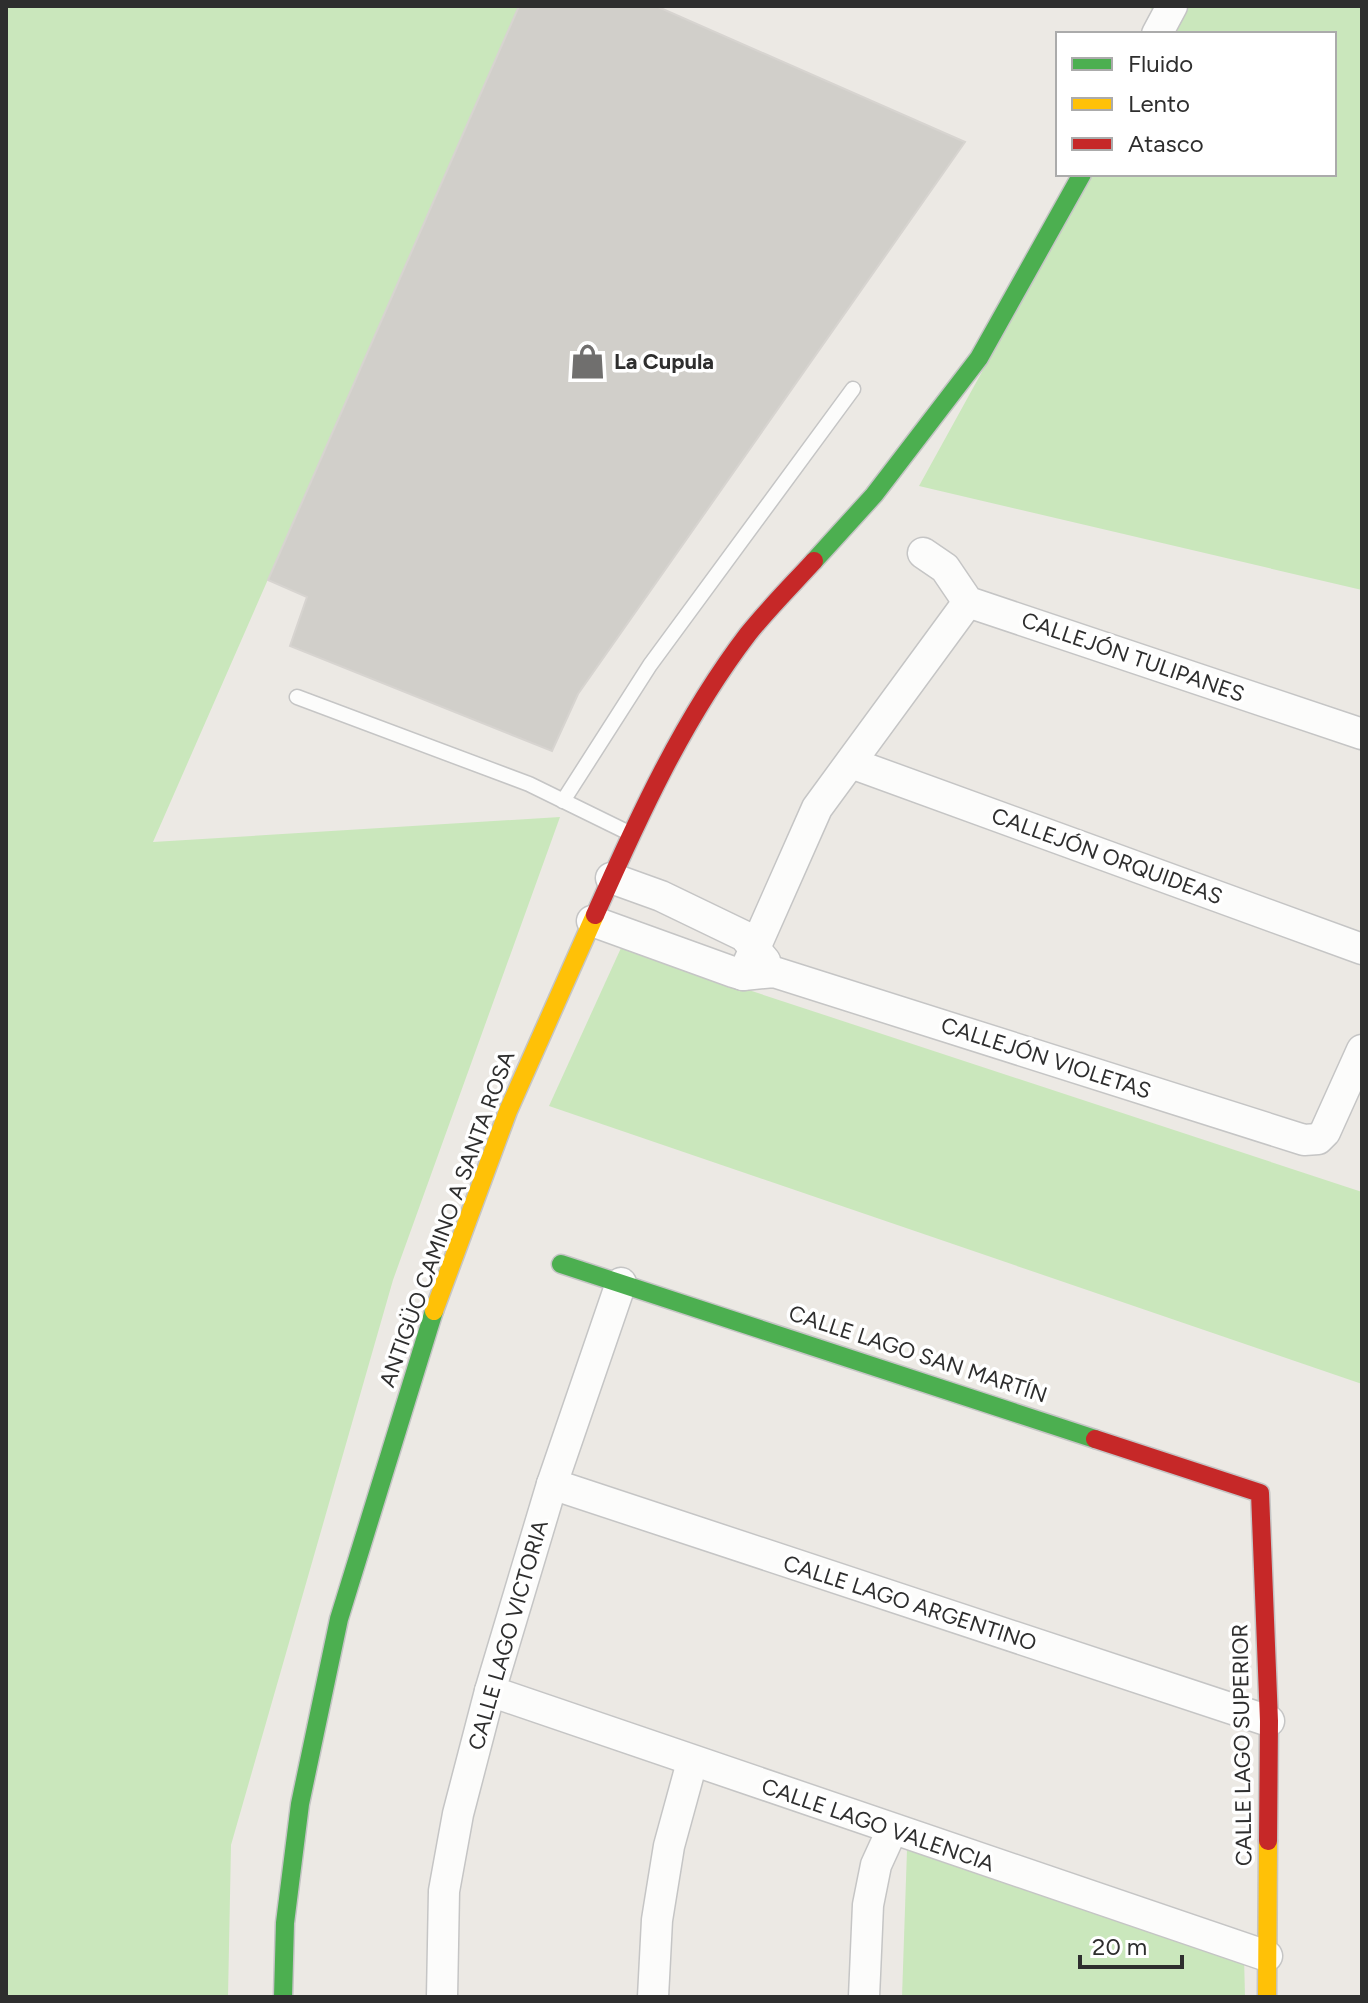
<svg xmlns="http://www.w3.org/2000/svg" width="1368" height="2003" viewBox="0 0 1368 2003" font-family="Figtree,sans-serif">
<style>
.green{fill:#cae7bc}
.building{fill:#d1cfca;stroke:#d7d4d0;stroke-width:2}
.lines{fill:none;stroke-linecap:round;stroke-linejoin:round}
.lane-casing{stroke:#c5c5c5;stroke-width:17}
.street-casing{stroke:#c5c5c5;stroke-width:33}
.fast-casing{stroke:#c5c5c5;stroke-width:21}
.slow-casing{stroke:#c5c5c5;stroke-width:21}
.jam-casing{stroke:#c5c5c5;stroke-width:21}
.lane{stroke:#fcfcfb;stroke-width:14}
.street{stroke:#fcfcfb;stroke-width:30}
.fast{stroke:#4caf50;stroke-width:18}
.slow{stroke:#ffc107;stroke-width:18}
.jam{stroke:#c62828;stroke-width:18}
.labels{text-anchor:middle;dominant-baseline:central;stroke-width:7;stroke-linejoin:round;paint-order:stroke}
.poi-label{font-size:22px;font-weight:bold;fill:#2e2e2e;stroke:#fff;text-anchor:start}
.street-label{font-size:22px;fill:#2e2e2e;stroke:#fff}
</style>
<rect width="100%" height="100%" fill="#ece9e4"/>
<g class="green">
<path d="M6,6H519L153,842L560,817L393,1280L231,1845L228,1997H6Z"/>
<path d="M1146,6H1362V590L919,486L1091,174H1334V34H1166L1173,20Z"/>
<path d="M621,948L1362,1192V1384L549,1106Z"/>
<path d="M907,1850L1244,1956L1245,1997H902Z"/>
</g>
<path class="building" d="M519,6H656L965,142L578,694L552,751L290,646L307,597L268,580Z"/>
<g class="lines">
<defs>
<g id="lane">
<path d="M297,697L529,784L627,832"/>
<path d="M563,801L650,665L853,389"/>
</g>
<g id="street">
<path d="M1157,34L1172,6"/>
<path d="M923,553L945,568L968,602L1362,734"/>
<path d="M851,763L1362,949"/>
<path d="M611,878L661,896L744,936L765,961"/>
<path d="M592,921L733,972L743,975L774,972L1304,1140L1318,1139L1325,1132L1362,1050"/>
<path d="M743,975L817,808L968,602"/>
<path d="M552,1484L1269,1721"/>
<path d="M490,1691L1267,1956"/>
<path d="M442,1997L444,1891L458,1814L490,1691L552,1484L621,1283"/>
<path d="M653,1997L657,1920L669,1846L692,1762"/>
<path d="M864,1997L868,1905L876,1865L892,1830"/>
</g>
<g id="fast">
<path d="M814,561L874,495L979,358L1082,174"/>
<path d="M561,1264L1095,1439"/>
<path d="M283,1997L285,1923L300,1804L339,1619L434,1311"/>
</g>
<g id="slow">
<path d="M434,1311L508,1111L595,915"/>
<path d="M1267,1997L1268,1841"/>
</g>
<g id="jam">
<path d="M595,915C638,818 683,719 748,634C768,609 792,585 814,561"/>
<path d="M1095,1439L1260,1493L1269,1721L1268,1841"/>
</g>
</defs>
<use href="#lane" class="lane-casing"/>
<use href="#street" class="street-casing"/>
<use href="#fast" class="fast-casing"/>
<use href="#slow" class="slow-casing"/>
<use href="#jam" class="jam-casing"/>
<use href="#lane" class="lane"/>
<use href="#street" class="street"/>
<use href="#fast" class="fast"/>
<use href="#slow" class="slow"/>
<use href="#jam" class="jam"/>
</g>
<defs>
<symbol id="shop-bare" viewBox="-9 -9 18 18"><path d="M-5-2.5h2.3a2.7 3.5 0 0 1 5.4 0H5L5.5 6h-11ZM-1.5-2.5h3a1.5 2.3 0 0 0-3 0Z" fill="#706f6e" stroke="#fff" stroke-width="2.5" paint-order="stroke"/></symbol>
</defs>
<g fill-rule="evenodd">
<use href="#shop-bare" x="562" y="336" width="51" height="51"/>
</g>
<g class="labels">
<g class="poi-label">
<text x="614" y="361">La Cupula</text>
</g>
<g class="street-label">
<text transform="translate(1133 657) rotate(19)">CALLEJÓN TULIPANES</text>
<text transform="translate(1107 856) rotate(20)">CALLEJÓN ORQUIDEAS</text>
<text transform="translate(1046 1058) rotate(18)">CALLEJÓN VIOLETAS</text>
<text transform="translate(447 1219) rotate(-70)">ANTIGÜO CAMINO A SANTA ROSA</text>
<text transform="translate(918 1354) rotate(18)">CALLE LAGO SAN MARTÍN</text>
<text transform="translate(910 1603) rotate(18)">CALLE LAGO ARGENTINO</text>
<text transform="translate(508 1635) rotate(-74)">CALLE LAGO VICTORIA</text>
<text transform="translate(1242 1745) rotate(-91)">CALLE LAGO SUPERIOR</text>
<text transform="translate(878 1825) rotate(19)">CALLE LAGO VALENCIA</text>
</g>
</g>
<rect width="1368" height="2003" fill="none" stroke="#2e2e2e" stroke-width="16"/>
<rect x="1056" y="32" width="280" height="144" fill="#ffffff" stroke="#ababab" stroke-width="2"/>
<rect x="1072" y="58" width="40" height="12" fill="#4caf50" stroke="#ababab" stroke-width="2"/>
<text x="1128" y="72" font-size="24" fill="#2e2e2e">Fluido</text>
<rect x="1072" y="98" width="40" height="12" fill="#ffc107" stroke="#ababab" stroke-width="2"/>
<text x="1128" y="112" font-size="24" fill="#2e2e2e">Lento</text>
<rect x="1072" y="138" width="40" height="12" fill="#c62828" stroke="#ababab" stroke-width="2"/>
<text x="1128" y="152" font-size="24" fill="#2e2e2e">Atasco</text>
<path d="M1080 1955v12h102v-12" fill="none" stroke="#2e2e2e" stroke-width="4"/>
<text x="1092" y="1955" font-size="24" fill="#2e2e2e" stroke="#ffffff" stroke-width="6" paint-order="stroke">20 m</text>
</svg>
